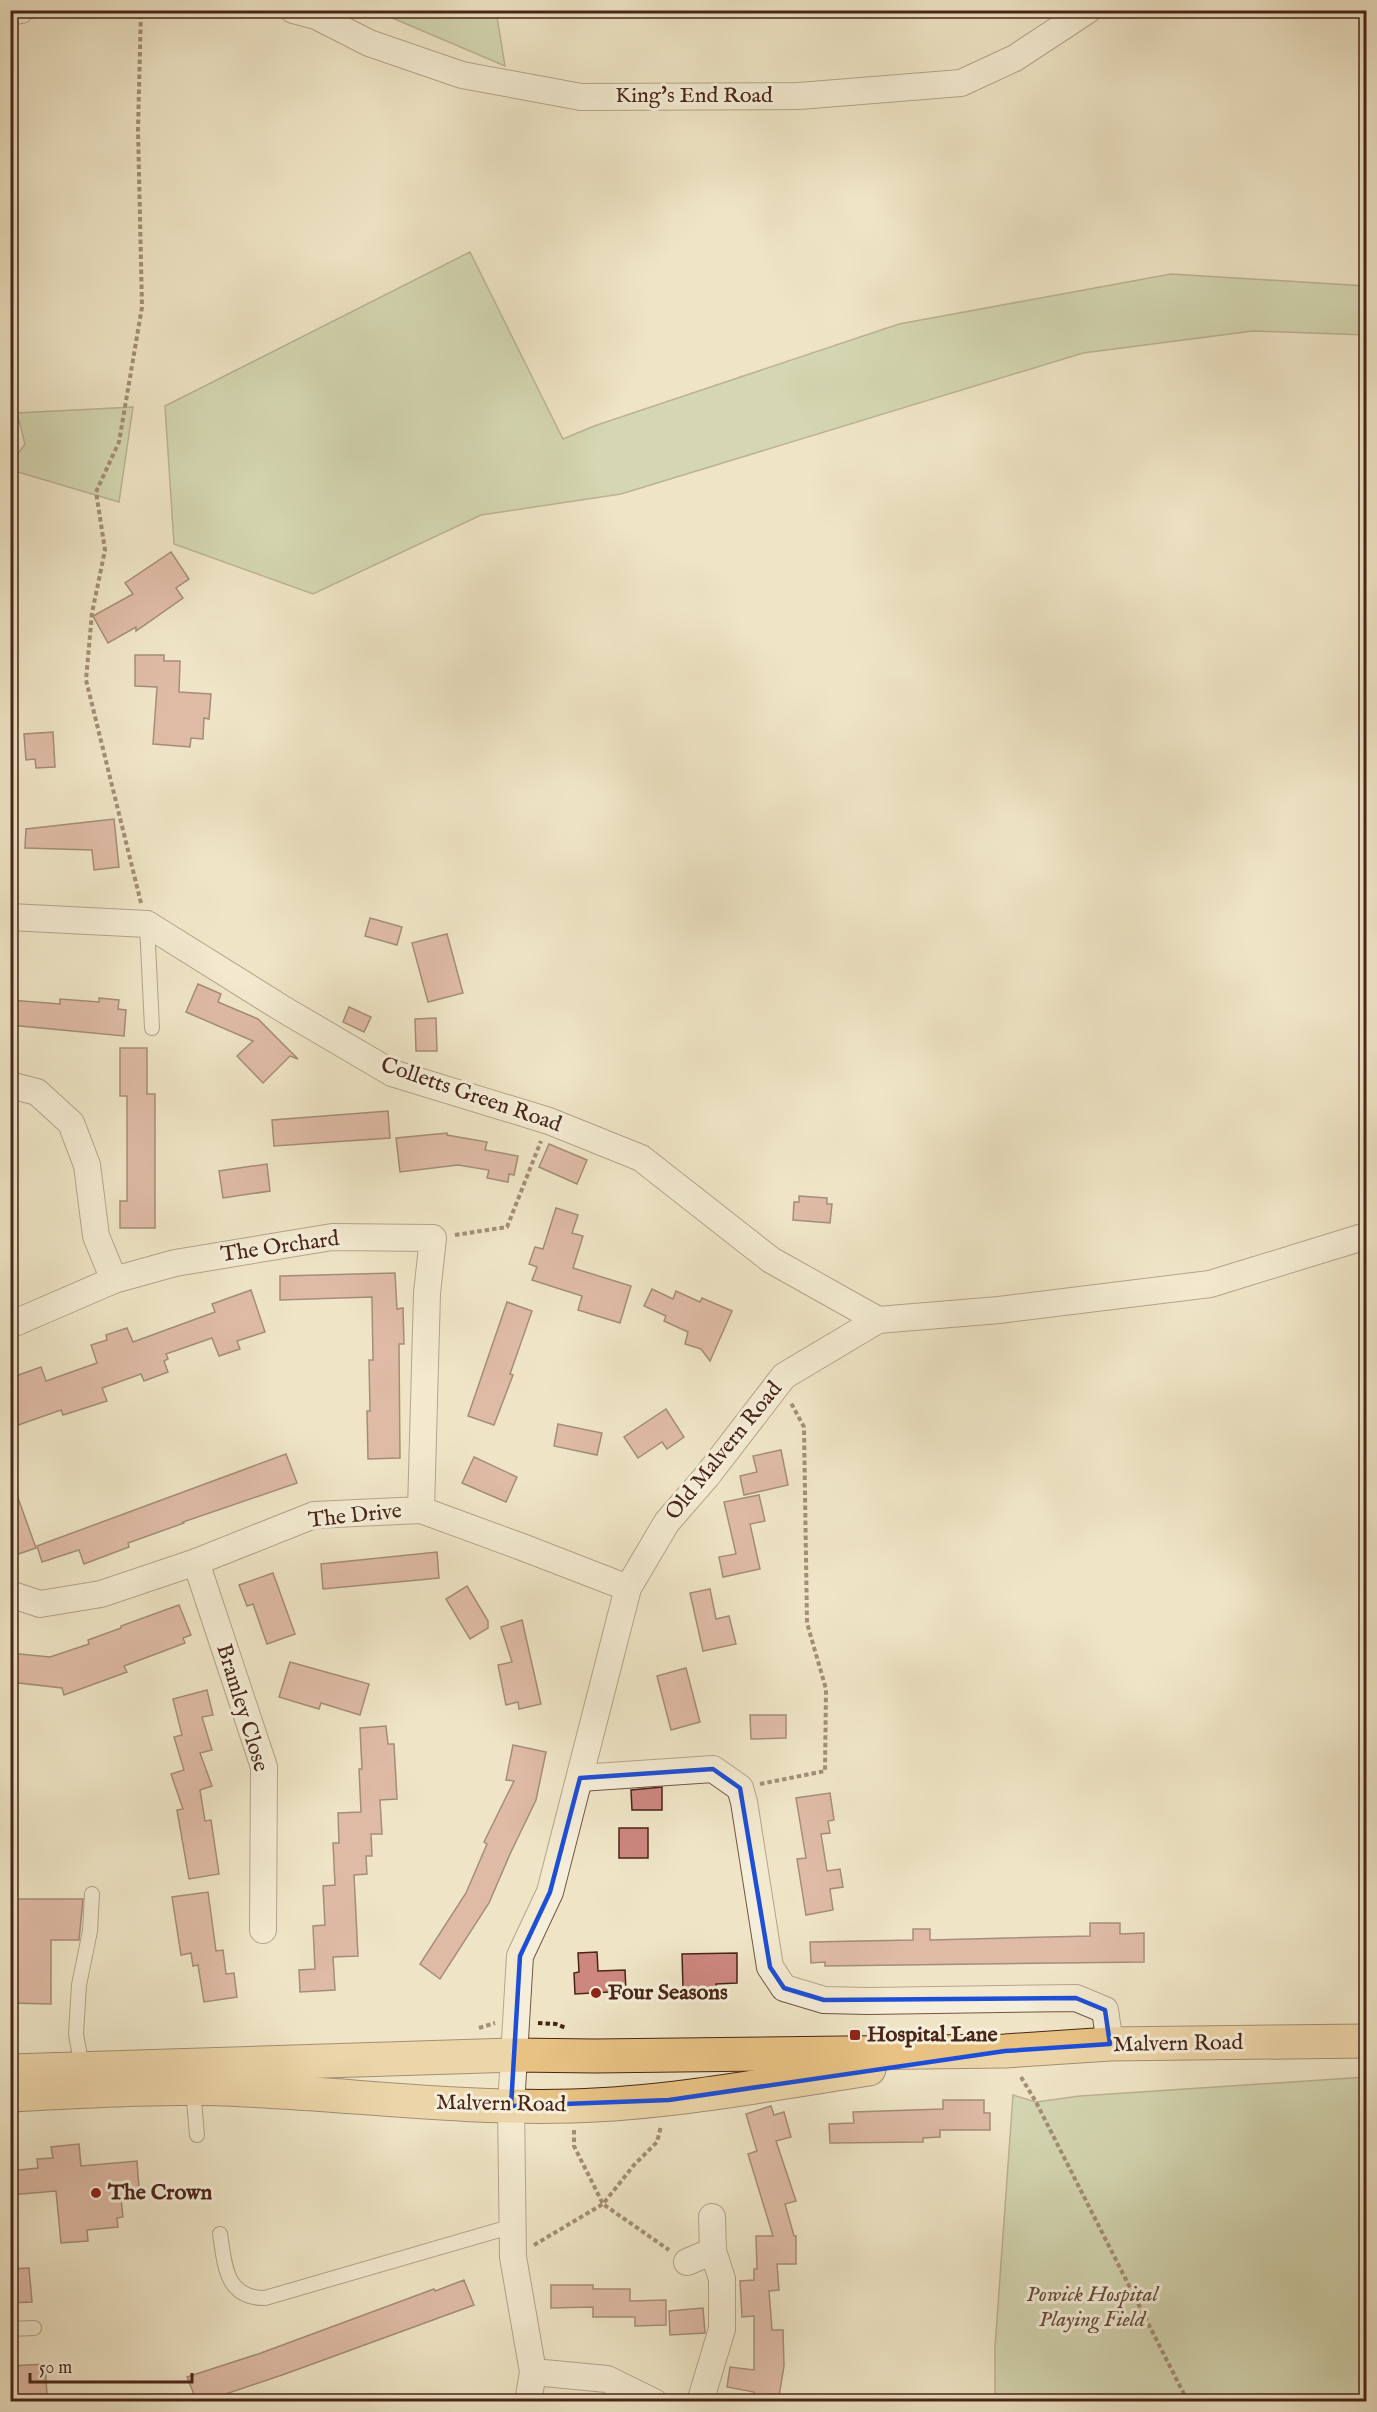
<svg xmlns="http://www.w3.org/2000/svg" width="1377" height="2412" viewBox="0 0 1377 2412" font-family="'IM FELL English',serif">
<style>
.green{fill:#b4c699;stroke:#7e7658;stroke-width:1.5}
.building{fill:#cd877f;stroke:#492518;stroke-width:1.5}
.lines{fill:none;stroke-linecap:round;stroke-linejoin:round}
.lane-casing{stroke:#725544;stroke-width:16}
.street-casing{stroke:#725544;stroke-width:28}
.highway-casing{stroke:#492518;stroke-width:35}
.path{stroke:#492518;stroke-width:4;stroke-dasharray:4.5 3;stroke-linecap:butt}
.lane{stroke:#f5eeda;stroke-width:14}
.street{stroke:#f5eeda;stroke-width:26}
.highway{stroke:#e8c283;stroke-width:33}
.marked{fill:none;stroke:#1d4ed8;stroke-width:4.5;stroke-linejoin:round}
.poi-dot{fill:#8f2418;stroke:#f5eeda;stroke-width:2}
.labels{text-anchor:middle;dominant-baseline:central;stroke-width:6;stroke-linejoin:round;paint-order:stroke}
.street-label{font-size:22px;fill:#492518;stroke:#f5eeda}
.poi-label{font-size:22px;font-weight:bold;fill:#492518;stroke:#f5eeda;text-anchor:start}
.park-label{font-size:22px;font-style:italic;fill:#644d38;stroke:#f5eeda}
</style>
<rect width="100%" height="100%" fill="#efe5c6"/>
<filter id="stains"><feTurbulence type="fractalNoise" baseFrequency=".00333" numOctaves="4"/><feColorMatrix values="0 0 0 0 .2 0 0 0 0 .09 0 0 0 0 .02 0 0 0 .5 -.17"/></filter>
<radialGradient id="worn" r=".72"><stop offset=".6" stop-color="#630" stop-opacity="0"/><stop offset="1" stop-color="#630" stop-opacity=".3"/></radialGradient>
<g class="green">
<path d="M376,11H496L505,66Z"/>
<path d="M470,252L563,439L594,426L899,324L1171,274L1366,286V335L1253,331L1083,353L621,494L481,515L313,594L174,544L165,406Z"/>
<path d="M133,407L119,502L11,470V463L25,444L17,413Z"/>
<path d="M1366,2077V2401H995V2347L1013,2095L1036,2102L1080,2096Z"/>
</g>
<g class="building">
<path d="M171,552L189,579L176,588L183,598L136,631V627L108,643L93,616L133,594L125,583Z"/>
<path d="M135,655H164V661H180L179,692L211,694L209,719L204,718L203,739L191,738L190,747L153,744L157,687L135,686Z"/>
<path d="M53,732L55,767L36,768L35,759L26,760L24,734Z"/>
<path d="M114,819L119,867L94,870L92,850L25,848L26,829Z"/>
<path d="M370,918L402,927L397,945L365,936Z"/>
<path d="M447,934L463,993L428,1002L412,943Z"/>
<path d="M198,984L221,994L218,1002L258,1019L298,1059L290,1056L263,1083L237,1056L253,1041L186,1012Z"/>
<path d="M99,998L119,1000L118,1009L126,1010L124,1036L10,1025V1000L60,1004V999L99,1002Z"/>
<path d="M349,1007L371,1017L364,1032L343,1022Z"/>
<path d="M436,1018L437,1051H416L415,1019Z"/>
<path d="M120,1048H147V1094H155V1228H120V1201H127V1096H120Z"/>
<path d="M388,1111L390,1138L274,1146L272,1120Z"/>
<path d="M447,1133V1135L487,1142L485,1150L518,1156L514,1175L509,1174L508,1182L487,1178L489,1170L458,1165L400,1172L396,1138Z"/>
<path d="M549,1144L587,1160L577,1184L539,1167Z"/>
<path d="M267,1164L270,1191L223,1198L219,1171Z"/>
<path d="M799,1196L827,1198V1204H832L830,1223L793,1220L794,1202H799Z"/>
<path d="M556,1208L578,1215L572,1233L583,1236L573,1268L631,1286L620,1323L578,1310L582,1296L532,1280L537,1267L529,1264L535,1247L543,1249Z"/>
<path d="M395,1273L397,1309L403,1308L404,1344H399L400,1458L368,1459L367,1411H370L369,1360H373L372,1297L280,1300V1276Z"/>
<path d="M652,1289L673,1299L676,1291L700,1302L702,1298L732,1311L710,1361L701,1349L685,1344L688,1332L664,1321L666,1316L644,1306Z"/>
<path d="M251,1290L265,1332L237,1341L240,1349L219,1356L212,1338L166,1354L168,1359L164,1361L168,1372L144,1381L141,1374L102,1388L107,1401L63,1415L61,1410L10,1428V1378L41,1367L46,1381L97,1363L91,1345L107,1340L106,1335L127,1328L133,1342L215,1312L212,1304Z"/>
<path d="M507,1302L532,1311L510,1374L513,1375L494,1425L468,1416Z"/>
<path d="M666,1409L684,1437L667,1449L662,1442L638,1458L624,1437Z"/>
<path d="M558,1424L602,1433L597,1455L554,1446Z"/>
<path d="M781,1450L788,1485L744,1495L740,1476L757,1472L753,1456Z"/>
<path d="M286,1454L297,1483L183,1522L184,1523L128,1543L129,1547L84,1564L79,1550L42,1562L37,1546Z"/>
<path d="M474,1457L517,1477L506,1502L462,1483Z"/>
<path d="M10,1484H13L36,1548L10,1557Z"/>
<path d="M759,1495L765,1521L750,1524L760,1569L723,1577L719,1557L736,1554L724,1502Z"/>
<path d="M437,1552L439,1578L323,1589L321,1564Z"/>
<path d="M273,1573L295,1634L267,1644L253,1604L247,1606L239,1585Z"/>
<path d="M467,1586L488,1621V1628L470,1639L446,1599Z"/>
<path d="M710,1589L716,1619L729,1616L736,1644L703,1651L690,1593Z"/>
<path d="M179,1605L191,1635L183,1638L185,1643L124,1666L127,1672L64,1695L62,1688L10,1682V1653L50,1657L89,1644L88,1640L121,1628V1626Z"/>
<path d="M522,1620L541,1704L519,1709L518,1702L506,1705L498,1665L512,1662L501,1627Z"/>
<path d="M290,1662L369,1684L360,1715L321,1703L319,1709L279,1697Z"/>
<path d="M686,1668L700,1722L671,1730L657,1676Z"/>
<path d="M207,1690L213,1715L202,1717L212,1750L200,1753L212,1786L200,1790L205,1821L211,1820L219,1874L189,1879L177,1810L183,1809L171,1774L184,1770L174,1737L182,1735L173,1699Z"/>
<path d="M750,1715H786V1738L751,1739Z"/>
<path d="M386,1726L388,1744H394L397,1799L380,1800L382,1834H371L372,1856H366L367,1874L354,1875L358,1956L333,1957L335,1990L300,1992L299,1970L315,1969L313,1926L325,1925L323,1886L335,1885L333,1843H339L338,1813L361,1812L359,1769H362L360,1728Z"/>
<path d="M513,1745L546,1752L536,1800L510,1854L489,1903L440,1979L420,1964L466,1893L487,1844L484,1842L514,1781L506,1780Z"/>
<path d="M662,1787V1810H632L631,1790Z"/>
<path d="M830,1793L834,1820L828,1821L830,1833L821,1834L827,1871L840,1869L843,1887L830,1889L833,1910L806,1915L797,1859L806,1858L796,1798Z"/>
<rect x="619" y="1828" width="29" height="30"/>
<path d="M208,1892L216,1951L223,1950L226,1974L234,1973L237,1997L204,2002L198,1965L193,1966L191,1953L181,1955L172,1897Z"/>
<path d="M10,1899H83L79,1940H51V2004L10,2003Z"/>
<path d="M1090,1923H1120V1934L1144,1933V1962L825,1966V1962L811,1963L810,1942L913,1940V1929H930V1940L1090,1936Z"/>
<path d="M597,1952L598,1971L625,1970L626,1991L575,1994L574,1973L579,1972L578,1953Z"/>
<path d="M737,1953V1983L716,1984V1988H683L682,1954Z"/>
<path d="M943,2100H984V2113H990V2130H940V2137L923,2138V2142L830,2143L829,2124L854,2123L853,2112L943,2109Z"/>
<path d="M771,2106L774,2115L784,2112L791,2137L776,2141L796,2201L785,2204L794,2236H796V2264H777L779,2290L769,2291L772,2330H783L784,2366L778,2402H753L754,2392L727,2387L730,2367L754,2370V2316L742,2317L740,2281L754,2280V2269H757L756,2236H773L748,2154L757,2151L746,2114Z"/>
<path d="M79,2144L81,2166L137,2161L139,2188L120,2189L123,2217L117,2218L118,2227L87,2230L88,2241L61,2243L56,2191L10,2195V2171L38,2168L37,2159L53,2158L51,2147Z"/>
<path d="M29,2268L32,2302L10,2303V2269Z"/>
<path d="M464,2280L474,2305L285,2374L202,2402H197L187,2377L261,2353L434,2289L435,2291Z"/>
<path d="M551,2285H593V2289H630V2301L666,2300V2325L635,2326V2317H593V2307L551,2308Z"/>
<path d="M703,2308L705,2333L670,2335L669,2311Z"/>
<path d="M45,2364L47,2395L10,2398V2366Z"/>
</g>
<g class="lines">
<defs>
<g id="lane">
<path d="M147,924L152,1028"/>
<path d="M82,2068L76,2034L79,1985L90,1931L92,1894"/>
<path d="M193,2089L197,2135"/>
<path d="M220,2234C225,2265 225,2298 265,2298L513,2226"/>
<path d="M10,2329L34,2328"/>
</g>
<g id="street">
<path d="M293,10L316,16L369,43L462,75L581,97L799,96L961,83L1015,58L1088,10"/>
<path d="M10,12L21,10"/>
<path d="M10,917L147,924L283,1009L392,1073L549,1121L641,1158L771,1260L878,1320"/>
<path d="M10,1085L37,1092L71,1123L87,1165L96,1236L114,1280"/>
<path d="M10,1325L114,1280L175,1263L332,1237L433,1238L427,1293L421,1510"/>
<path d="M196,1562L264,1767L263,1930"/>
<path d="M10,1594L40,1604L101,1594L196,1562L314,1515L421,1510L522,1547L628,1588"/>
<path d="M580,1778L713,1769L740,1788L744,1802L770,1967L784,1988L824,2000L868,2001L1076,1998L1105,2010L1110,2044"/>
<path d="M687,2262L713,2251"/>
<path d="M533,2372L607,2379L654,2402"/>
<path d="M528,2402L533,2372L513,2257L511,2106L520,1956L550,1892L628,1588L667,1522L707,1476L784,1376L878,1320L999,1310L1210,1284L1366,1236"/>
<path d="M700,2402L722,2329V2279L713,2251L712,2217"/>
</g>
<g id="highway">
<path d="M10,2071L514,2055L595,2056L1005,2051L1110,2044L1366,2041"/>
<path d="M10,2095C88,2091 169,2086 246,2090C355,2095 463,2109 572,2106C672,2103 770,2084 869,2069"/>
</g>
</defs>
<use href="#lane" class="lane-casing"/>
<use href="#street" class="street-casing"/>
<use href="#highway" class="highway-casing"/>
<g class="path">
<path d="M141,903L86,680L92,613L105,550L96,492L119,442L142,307L138,129L141,10"/>
<path d="M455,1235L507,1227L541,1141"/>
<path d="M760,1784L825,1771L826,1689L807,1623L804,1427L791,1403"/>
<path d="M538,2023L556,2024L566,2028"/>
<path d="M479,2028L495,2023"/>
<path d="M1021,2077L1036,2102L1188,2402"/>
<path d="M574,2130V2146L603,2204L669,2250"/>
<path d="M534,2245L603,2204L634,2165L657,2142L661,2126"/>
</g>
<use href="#lane" class="lane"/>
<use href="#street" class="street"/>
<use href="#highway" class="highway"/>
</g>
<path d="M0 0H1377V2412H0ZM713,1769L740,1788L770,1967L784,1988L824,2000L1076,1998L1105,2010L1110,2044L1005,2051L669,2100L511,2106L520,1956L550,1892L580,1778Z" fill="#efe5c6" fill-opacity=".55" fill-rule="evenodd"/>
<path class="marked" d="M713,1769L740,1788L770,1967L784,1988L824,2000L1076,1998L1105,2010L1110,2044L1005,2051L669,2100L511,2106L520,1956L550,1892L580,1778Z"/>
<g class="poi-dot">
<circle cx="596" cy="1993" r="6"/>
<rect x="849" y="2029" width="12" height="12" rx="3"/>
<circle cx="96" cy="2193" r="6"/>
</g>
<g class="labels">
<g class="street-label">
<text x="694" y="96">King's End Road</text>
<text transform="translate(471 1095) rotate(19)">Colletts Green Road</text>
<text transform="translate(280 1247) rotate(-8)">The Orchard</text>
<text transform="translate(724 1451) rotate(-51)">Old Malvern Road</text>
<text transform="translate(355 1516) rotate(-6)">The Drive</text>
<text transform="translate(242 1708) rotate(73)">Bramley Close</text>
<text transform="translate(1178 2044) rotate(-1)">Malvern Road</text>
<text transform="translate(501 2104) rotate(1)">Malvern Road</text>
</g>
<g class="poi-label">
<text x="608" y="1993">Four Seasons</text>
<text x="867" y="2035">Hospital Lane</text>
<text x="108" y="2193">The Crown</text>
</g>
<g class="park-label">
<text x="1092" y="2295">Powick Hospital<tspan x="1092" dy="25">Playing Field</tspan></text>
</g>
</g>
<rect width="1377" height="2412" fill="none" stroke="#efe5c6" stroke-width="36"/>
<rect x="12" y="12" width="1353" height="2388" fill="none" stroke="#492518" stroke-width="3"/>
<rect x="18" y="18" width="1341" height="2376" fill="none" stroke="#492518" stroke-width="1.5"/>
<path d="M30 2373v9h162v-9" fill="none" stroke="#492518" stroke-width="3"/>
<text x="39" y="2373" font-size="18" fill="#492518" stroke="#f5eeda" stroke-width="4.5" paint-order="stroke">50 m</text>
<rect width="100%" height="100%" filter="url(#stains)"/>
<rect width="100%" height="100%" fill="url(#worn)"/>
</svg>
